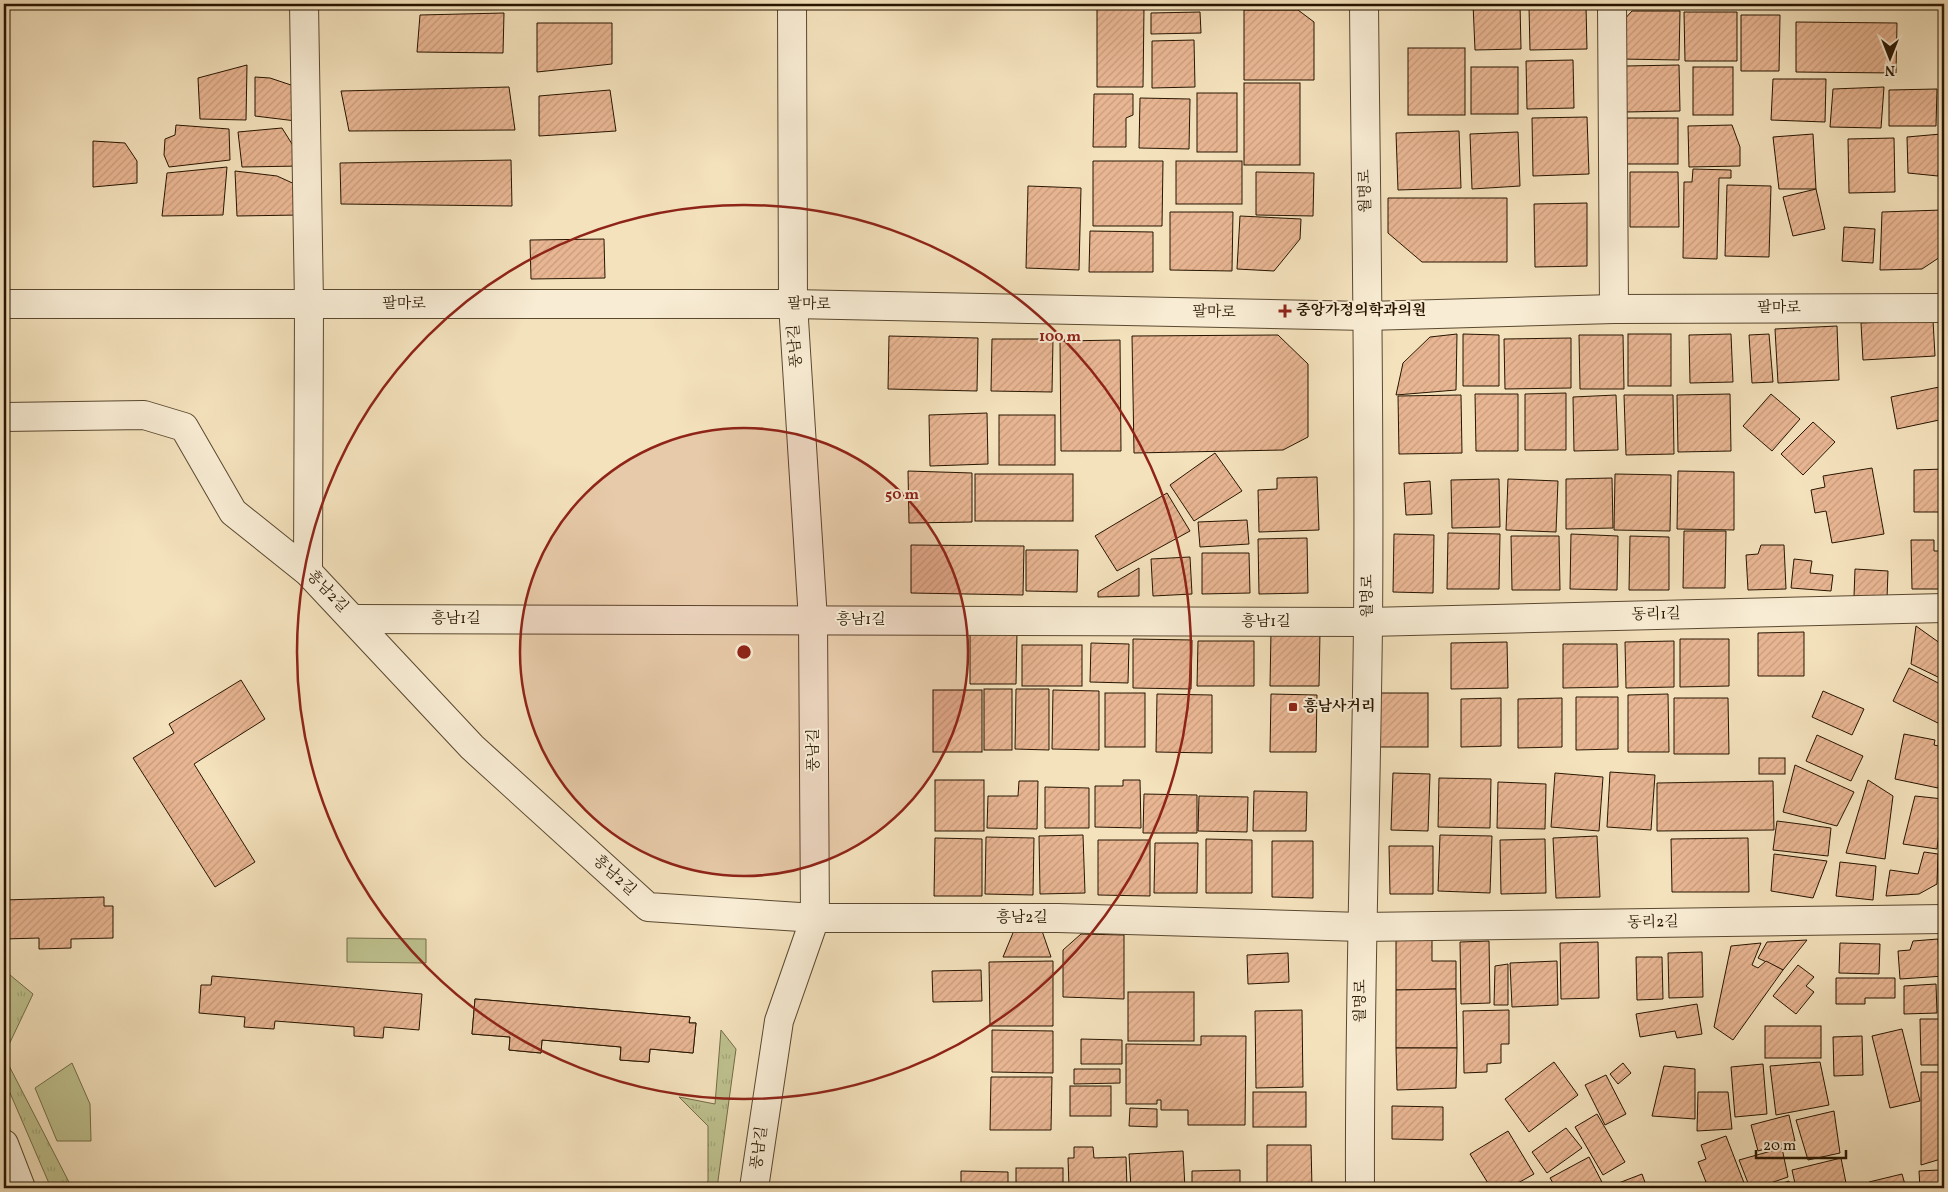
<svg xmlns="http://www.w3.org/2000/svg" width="1948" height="1192" viewBox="0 0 1948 1192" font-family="Vollkorn,'Noto Serif KR',serif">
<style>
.grass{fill:url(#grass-tufts);stroke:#726c48}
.park{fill:#bec28f;stroke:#726c48}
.building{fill:url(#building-hatch);stroke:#271500}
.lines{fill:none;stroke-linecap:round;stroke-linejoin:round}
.minor-casing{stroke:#5a482f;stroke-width:30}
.tertiary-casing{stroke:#5a482f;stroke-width:30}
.minor{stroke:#f8ecd4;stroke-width:28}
.tertiary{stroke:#f8ecd4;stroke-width:28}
.ring{fill:none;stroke:#8f2418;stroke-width:2.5}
.poi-dot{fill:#8f2418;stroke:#f8ecd4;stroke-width:2}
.labels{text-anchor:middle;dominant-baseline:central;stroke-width:4;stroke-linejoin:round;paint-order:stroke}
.street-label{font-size:15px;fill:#271500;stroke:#f8ecd4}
.poi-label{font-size:15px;font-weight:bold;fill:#271500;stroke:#f8ecd4;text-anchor:start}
.centre{fill:#8f2418;stroke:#f8ecd4;stroke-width:2.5}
.ring-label{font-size:15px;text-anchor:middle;font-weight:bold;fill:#8f2418;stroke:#f8ecd4;stroke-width:4;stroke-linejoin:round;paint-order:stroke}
</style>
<defs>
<pattern id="grass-tufts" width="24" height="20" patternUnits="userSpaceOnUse" patternTransform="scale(1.25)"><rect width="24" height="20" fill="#bec28f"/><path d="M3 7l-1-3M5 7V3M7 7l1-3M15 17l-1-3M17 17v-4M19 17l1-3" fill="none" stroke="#a3a67a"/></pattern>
<pattern id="building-hatch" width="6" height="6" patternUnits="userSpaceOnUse" patternTransform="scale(1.25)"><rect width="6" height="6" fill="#e9b693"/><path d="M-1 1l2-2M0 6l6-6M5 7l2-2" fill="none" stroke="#c89c7d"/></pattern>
</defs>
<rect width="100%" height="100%" fill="#f4e2bd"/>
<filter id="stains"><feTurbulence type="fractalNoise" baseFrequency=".004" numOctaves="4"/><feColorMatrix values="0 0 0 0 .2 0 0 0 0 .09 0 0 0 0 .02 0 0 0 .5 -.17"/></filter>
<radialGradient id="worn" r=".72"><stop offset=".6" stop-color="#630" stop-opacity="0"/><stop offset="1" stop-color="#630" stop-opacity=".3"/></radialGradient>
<g class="grass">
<path d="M4,970L33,994L4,1055Z"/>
<path d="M721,1030L736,1049L717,1188H703L708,1181V1126L679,1097L715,1104Z"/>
<path d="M4,1056L72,1188H51L4,1079Z"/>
</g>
<g class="park">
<path d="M347,938L426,939V963L347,962Z"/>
<path d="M72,1063L90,1104L91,1141H57L35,1088Z"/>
</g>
<g class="building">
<path d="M1473,4H1520L1521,49L1475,50Z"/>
<path d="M1586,6L1587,49L1530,50L1529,7Z"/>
<path d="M1097,8H1144L1143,87H1097Z"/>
<path d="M1244,10H1298L1314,22V80H1244Z"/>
<path d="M1632,11H1680L1679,60L1621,59L1622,22Z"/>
<path d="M1200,12L1201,33L1151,34V13Z"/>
<path d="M1684,12H1737V61H1685Z"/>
<path d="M504,13L503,53L417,52L420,15Z"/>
<path d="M1741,15H1780L1779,71H1741Z"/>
<path d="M1796,22L1897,23L1896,73L1796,72Z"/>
<path d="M537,23H612V64L537,72Z"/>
<path d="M1194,40L1195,87L1152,88V41Z"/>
<rect x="1408" y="48" width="57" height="67"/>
<path d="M1573,60L1574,108L1527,109L1526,61Z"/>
<path d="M247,65L246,120L200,119L198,78Z"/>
<path d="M1679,65L1680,111L1626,112V66Z"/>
<rect x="1471" y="67" width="47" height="47"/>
<rect x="1693" y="67" width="40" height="48"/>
<path d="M255,77L270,78L300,88L296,121L255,116Z"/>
<path d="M1773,79H1826L1825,122L1771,120Z"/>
<rect x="1244" y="83" width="56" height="82"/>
<path d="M509,87L515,130L349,131L341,91Z"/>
<path d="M1884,87L1881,128L1830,127L1833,89Z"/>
<path d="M1937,89L1936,126H1889V90Z"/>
<path d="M610,90L616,131L539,136V96Z"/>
<rect x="1197" y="93" width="40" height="59"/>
<path d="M1094,94H1133V115L1126,118V147H1093Z"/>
<path d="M1140,98L1190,99L1189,149L1139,148Z"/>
<path d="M1587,117L1589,174L1533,176L1532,118Z"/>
<rect x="1626" y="118" width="52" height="46"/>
<path d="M176,125L229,129L230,160L169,167L164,155L165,139L175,135Z"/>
<path d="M1732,125L1740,147V166L1689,167L1688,126Z"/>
<path d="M282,128L292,144L299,145L301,166L242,167L238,132Z"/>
<path d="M1459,131L1461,188L1398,190L1396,133Z"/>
<path d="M1518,132L1520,186L1472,189L1470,134Z"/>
<path d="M1813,134L1816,189H1779L1773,137Z"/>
<path d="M1941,134L1938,176L1908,173L1907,137Z"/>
<path d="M1894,138L1895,192L1849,193L1848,139Z"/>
<path d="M93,141L125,143L137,161V183L93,187Z"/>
<path d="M511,160L512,206L341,204L340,163Z"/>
<path d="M1093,161H1163L1162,226H1093Z"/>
<rect x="1176" y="161" width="66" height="43"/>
<path d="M227,167L223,215L162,216L167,173Z"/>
<path d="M1693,169L1731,170V178H1719L1717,259L1683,258L1684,182H1692Z"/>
<path d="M235,171L277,176L299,186V215L237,216Z"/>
<path d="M1256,172L1314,173L1313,216L1256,215Z"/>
<path d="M1630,172H1678L1679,227H1630Z"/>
<path d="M1727,185L1771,186L1769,257L1725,256Z"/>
<path d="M1028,186L1081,188L1079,270L1026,268Z"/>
<path d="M1816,189L1825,229L1793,236L1783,197Z"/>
<path d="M1388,198H1507V262H1422L1388,233Z"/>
<path d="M1587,203V266L1535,267L1534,204Z"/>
<path d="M1942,210L1940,257L1922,269L1880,270L1882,212Z"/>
<path d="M1170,212H1233L1232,271L1170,270Z"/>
<path d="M1240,216L1301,219L1300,239L1274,271L1237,269Z"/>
<path d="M1844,227L1875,229L1873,263L1842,261Z"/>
<path d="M1090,231L1153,232V272H1089Z"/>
<path d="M604,239L605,278L531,279L530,240Z"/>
<path d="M1933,320L1935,356L1863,360L1861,323Z"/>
<path d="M1837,326L1839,380L1778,383L1775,329Z"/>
<path d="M1457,334L1456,390L1396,395L1403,363L1430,337Z"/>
<path d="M1463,334L1499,335V386H1463Z"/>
<rect x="1628" y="334" width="43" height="52"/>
<path d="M1731,334L1733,382L1690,383L1689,335Z"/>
<path d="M1769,334L1773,382L1752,383L1749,335Z"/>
<path d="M1278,335L1308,364V437L1283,450L1134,453L1132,336Z"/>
<path d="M1579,335H1623L1624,389H1580Z"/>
<path d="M889,336L978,338L977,391L888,389Z"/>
<path d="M1571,338V388L1505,389L1504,339Z"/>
<path d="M992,339H1053L1052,392L991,391Z"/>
<path d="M1120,340L1121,451H1061L1060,341Z"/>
<path d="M1944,386V419L1897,429L1891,397Z"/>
<path d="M1566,393V450H1525V394Z"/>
<path d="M1475,394H1518V451H1476Z"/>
<path d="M1730,394L1731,451L1678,452L1677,395Z"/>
<path d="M1771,394L1800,419L1772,451L1743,426Z"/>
<path d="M1461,395L1462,453L1399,454L1398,396Z"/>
<path d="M1616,395L1618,450L1574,451L1573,397Z"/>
<path d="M1624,395H1673L1674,454L1626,455Z"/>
<path d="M987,413L988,464L930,466L929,415Z"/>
<rect x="999" y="415" width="56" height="50"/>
<path d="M1813,422L1835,442L1803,475L1781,454Z"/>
<path d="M1215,453L1242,491L1194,521L1170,485Z"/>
<path d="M1872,468L1884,534L1832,543L1826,511L1815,513L1811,490L1825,487L1823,476Z"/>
<path d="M1944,469V512H1914V470Z"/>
<path d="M908,471L972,473V522L909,523Z"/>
<path d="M1678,471L1734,472V530L1677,529Z"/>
<rect x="975" y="474" width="98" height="47"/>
<path d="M1615,474L1671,475L1670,531L1614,530Z"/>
<path d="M1317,477L1319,530L1259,532L1258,490L1277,489V478Z"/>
<path d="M1612,478L1613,528L1566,529V479Z"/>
<path d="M1499,479L1500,527L1452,528L1451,480Z"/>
<path d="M1508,479L1558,481L1556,532L1506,530Z"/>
<path d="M1430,481L1432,514L1406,515L1404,483Z"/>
<path d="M1167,493L1190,531L1117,571L1095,536Z"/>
<path d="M1247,520L1249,544L1200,547L1198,522Z"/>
<path d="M1684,531H1726L1725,588H1683Z"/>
<path d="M1448,533L1500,534L1499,589H1447Z"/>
<path d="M1394,534L1434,535L1433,593L1393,592Z"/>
<path d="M1571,534L1618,536L1617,590L1570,589Z"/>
<path d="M1511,536H1559L1560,590H1512Z"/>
<path d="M1630,536L1669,537V590H1629Z"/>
<path d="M1307,538L1308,593L1259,594L1258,539Z"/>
<path d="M1911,540H1934V551H1944V589H1912Z"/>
<path d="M911,545L1024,546L1023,595L911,593Z"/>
<path d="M1761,545H1784L1786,589L1748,590L1746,555L1758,554Z"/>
<path d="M1026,550H1078L1077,592L1026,591Z"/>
<path d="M1202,553H1249L1250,593L1202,594Z"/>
<path d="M1190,557L1192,594L1153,596L1151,559Z"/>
<path d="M1794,559L1812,561L1810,573L1833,575L1831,591L1791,588Z"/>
<path d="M1139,568V596L1098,597V592Z"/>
<path d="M1855,569L1888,571L1887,598L1854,596Z"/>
<path d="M1916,626L1944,646V668L1940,678L1911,664Z"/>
<path d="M970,632H1017L1016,684H970Z"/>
<path d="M1271,632H1320L1319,686H1270Z"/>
<path d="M1804,632V676H1758V633Z"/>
<path d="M1133,639L1192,640L1191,689L1133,688Z"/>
<path d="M1680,639H1729V686L1680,687Z"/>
<path d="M1198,641H1254V686H1197Z"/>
<path d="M1674,641V687L1626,688L1625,642Z"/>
<path d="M1507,642L1508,688L1451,689V643Z"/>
<path d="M1091,643L1129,644L1128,683L1090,682Z"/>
<path d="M1563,644H1617L1618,687L1563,688Z"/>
<rect x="1022" y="645" width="60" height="41"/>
<path d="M1909,668L1942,685L1944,680V726L1893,701Z"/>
<path d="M241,680L265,719L194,764L255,862L215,887L133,758L174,733L169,724Z"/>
<rect x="984" y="689" width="28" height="61"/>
<path d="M1016,689H1049V750L1015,749Z"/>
<rect x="933" y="690" width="49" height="62"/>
<path d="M1053,690L1099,691V750L1052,749Z"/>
<path d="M1823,691L1864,709L1852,735L1812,717Z"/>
<rect x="1105" y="693" width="40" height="54"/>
<rect x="1379" y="693" width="49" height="54"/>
<path d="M1157,694L1212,695V753L1156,752Z"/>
<path d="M1271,694L1317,695L1316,752H1270Z"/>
<path d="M1668,694L1669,752H1628V695Z"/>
<path d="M1576,697H1618V749L1576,750Z"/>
<path d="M1501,698V746L1461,747V699Z"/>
<path d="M1562,698V747L1518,748V699Z"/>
<path d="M1674,698H1728L1729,754H1674Z"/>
<path d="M1904,734L1935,740L1934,745L1943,747L1939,769L1941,771L1938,788L1895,779Z"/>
<path d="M1817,735L1863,756L1851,781L1806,761Z"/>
<rect x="1759" y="758" width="26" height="16"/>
<path d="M1795,765L1854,792L1837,826L1783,812Z"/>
<path d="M1610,772L1655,775L1651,830L1607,827Z"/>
<path d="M1393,773L1430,774L1428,831L1391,830Z"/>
<path d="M1555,773L1603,777L1599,831L1551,827Z"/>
<path d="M1439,778L1491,779L1490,828L1438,827Z"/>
<rect x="935" y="780" width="49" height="51"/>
<path d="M1123,780H1140L1141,828L1095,827V786H1123Z"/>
<path d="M1868,780L1893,796L1885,859L1846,853Z"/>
<path d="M1019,781H1038L1037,829L987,828L988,796H1018Z"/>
<path d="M1773,781L1774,830L1657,831V783Z"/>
<path d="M1498,782L1546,784L1545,829L1497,828Z"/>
<path d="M1045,787L1089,788V828H1045Z"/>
<path d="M1254,791L1307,792L1306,831H1253Z"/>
<path d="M1144,794L1197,795V833H1143Z"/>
<path d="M1199,796L1248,797L1247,832L1198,831Z"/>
<path d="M1915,796L1943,799L1937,849L1903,844Z"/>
<path d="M1777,821L1831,828L1828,856L1773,850Z"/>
<path d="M1083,835L1085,893L1040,894L1039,836Z"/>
<path d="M1440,835L1492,836L1490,893L1438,891Z"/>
<path d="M1597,836L1600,897L1556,898L1553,838Z"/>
<path d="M986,837L1034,838L1033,895L985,894Z"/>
<path d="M935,838L982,839V896H934Z"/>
<path d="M1748,838L1749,892H1672L1671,839Z"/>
<path d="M1206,839L1252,840V893H1206Z"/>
<path d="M1545,839L1546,893L1501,894L1500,840Z"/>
<path d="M1098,840H1150V896L1098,895Z"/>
<path d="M1272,841H1313V898L1272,897Z"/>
<path d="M1155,843H1198L1197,893H1154Z"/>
<path d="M1389,846H1433V894H1390Z"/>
<path d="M1924,852L1938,854L1937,884L1919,894L1886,896L1890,870L1918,874Z"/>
<path d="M1774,854L1827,861L1813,898L1771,891Z"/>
<path d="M1840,862L1876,866L1873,900L1836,896Z"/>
<path d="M104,897V906H113V938L71,939V948L39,949V938L4,939V900Z"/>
<path d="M1015,928H1041L1051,957H1003Z"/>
<path d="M1081,934L1124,935V999L1063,997V950Z"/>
<path d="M1938,939L1939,955L1944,954V976L1900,979L1898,951L1910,950L1913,941Z"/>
<path d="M1396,940H1432V961H1456V989L1396,990Z"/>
<path d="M1807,940L1783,970L1758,958L1767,942Z"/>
<path d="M1489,941L1490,1003L1461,1004L1460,942Z"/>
<path d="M1598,942L1599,998L1561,999L1560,943Z"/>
<path d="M1761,943L1752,965L1758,968L1766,961L1783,970L1733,1040L1714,1027L1731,946Z"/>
<path d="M1840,943L1880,944L1879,974L1839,973Z"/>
<path d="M1702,952L1703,997L1669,998L1668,953Z"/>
<path d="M1288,953L1289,982L1248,984L1247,955Z"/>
<path d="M1636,957H1662L1663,999L1637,1000Z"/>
<path d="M1053,961V1026H990L989,962Z"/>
<path d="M1557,961L1558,1005L1512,1007L1510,963Z"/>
<path d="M1508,964V1005H1494L1495,966Z"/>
<path d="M1798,965L1814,977L1806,986L1814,992L1796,1014L1773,996Z"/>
<path d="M981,970L982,1001L933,1002L932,971Z"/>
<path d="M212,976L422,994L419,1030L384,1027L383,1038L354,1036V1027L275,1021L274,1029L244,1027L245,1017L199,1013L201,985H211Z"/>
<path d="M1836,978H1895V998H1865V1004H1836Z"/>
<path d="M1936,984L1937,1013L1904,1014V986Z"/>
<path d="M1456,989L1457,1048H1396V990Z"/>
<rect x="1128" y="992" width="66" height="49"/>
<path d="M475,999L690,1017L689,1023H696L693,1053L650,1049L649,1062L620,1060L621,1047L542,1040L541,1053L509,1050L510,1037L472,1034Z"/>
<path d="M475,999L690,1017L689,1023H696L693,1053L650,1049L649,1062L620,1060L621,1047L542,1040L541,1053L509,1050L510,1037L472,1034Z"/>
<path d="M1697,1004L1702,1034L1677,1038L1675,1031L1640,1037L1636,1014Z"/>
<path d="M1302,1010L1303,1087L1256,1088L1255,1011Z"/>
<path d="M1509,1010V1044H1501V1063L1487,1064V1072L1464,1073L1463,1011Z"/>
<path d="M1920,1019H1944V1065H1921Z"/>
<rect x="1765" y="1026" width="56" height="32"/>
<path d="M1902,1029L1920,1101L1890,1108L1872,1036Z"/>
<path d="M992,1030L1053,1031V1073L992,1072Z"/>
<path d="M1201,1036H1246L1245,1125H1188V1110H1161V1100H1157V1104H1126V1044L1201,1045Z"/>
<path d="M1862,1036L1863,1075L1834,1076L1833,1037Z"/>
<path d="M1081,1039L1122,1040V1064H1081Z"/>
<path d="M1396,1048H1457L1456,1088L1397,1090Z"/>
<path d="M1554,1062L1578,1095L1529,1132L1505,1099Z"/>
<path d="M1820,1062L1829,1105L1776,1115L1770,1066Z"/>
<path d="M1623,1063L1631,1073L1618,1084L1610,1074Z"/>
<path d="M1763,1064L1767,1114L1735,1117L1731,1067Z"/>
<path d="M1664,1066L1695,1069V1119L1652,1116Z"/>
<path d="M1074,1069H1120V1083L1074,1084Z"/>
<path d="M1921,1072H1944V1158L1921,1165Z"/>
<path d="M1606,1075L1626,1114L1605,1125L1585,1085Z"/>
<path d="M991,1077H1052L1051,1130H990Z"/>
<rect x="1070" y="1086" width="41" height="30"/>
<rect x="1253" y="1092" width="53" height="35"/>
<path d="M1698,1092H1728L1732,1129L1697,1131Z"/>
<path d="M1392,1106L1443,1107V1140L1392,1139Z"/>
<path d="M1130,1108L1157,1109V1127L1129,1126Z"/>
<path d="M1834,1111L1840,1153L1808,1160L1796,1120Z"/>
<path d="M1597,1114L1625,1162L1603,1175L1575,1127Z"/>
<path d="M1789,1115L1795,1141L1758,1151L1751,1125Z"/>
<path d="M1566,1128L1582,1148L1547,1173L1532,1152Z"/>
<path d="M1508,1131L1534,1174L1509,1188H1491L1470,1154Z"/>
<path d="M1726,1136L1746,1188H1703L1701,1184L1706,1182L1698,1162L1706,1159L1701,1145Z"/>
<path d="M1267,1145H1311L1312,1188H1267Z"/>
<path d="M1074,1147H1093L1094,1158L1126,1157L1127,1188H1069L1068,1158H1074Z"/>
<path d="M1782,1148L1788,1177L1756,1188H1750L1739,1160Z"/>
<path d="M1183,1151L1185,1188H1131L1129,1154Z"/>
<path d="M1589,1157L1605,1188H1556L1550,1178Z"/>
<path d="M1841,1158L1847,1188H1796L1792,1170Z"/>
<rect x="1016" y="1168" width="47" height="20"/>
<path d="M1240,1170V1188H1192V1171Z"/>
<path d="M1939,1170L1940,1175H1944V1188H1920L1919,1171Z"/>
<path d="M961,1171L1008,1172V1188H961Z"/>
<path d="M1642,1174L1647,1188H1618L1616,1184Z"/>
<path d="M1902,1174L1906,1188H1870L1869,1182Z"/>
<path d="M1789,1181L1791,1188H1767Z"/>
</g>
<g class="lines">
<defs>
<g id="minor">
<path d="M304,4L309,304L308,572"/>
<path d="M1612,4L1614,309"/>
<path d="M4,417L144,415L184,427L233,512L308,572L472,747L648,907L815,918H1058L1361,927L1944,919"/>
<path d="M353,619L1368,622L1944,608"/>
<path d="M4,1144L21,1188"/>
<path d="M754,1188L779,1021L815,918L813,620L793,304L792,4"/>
</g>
<g id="tertiary">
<path d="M4,304H793L1367,316L1614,309L1944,308"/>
<path d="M1360,1188C1359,1000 1366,811 1368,623C1370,417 1366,210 1364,4"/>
</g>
</defs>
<use href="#minor" class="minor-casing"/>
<use href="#tertiary" class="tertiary-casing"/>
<use href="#minor" class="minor"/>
<use href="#tertiary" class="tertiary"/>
</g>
<circle cx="744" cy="652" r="224" fill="#8f2418" fill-opacity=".12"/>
<g class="ring">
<circle cx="744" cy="652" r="224"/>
<circle cx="744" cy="652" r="447"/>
</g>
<g class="poi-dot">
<path d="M1282.5 303.5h5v5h5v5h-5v5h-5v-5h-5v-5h5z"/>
<rect x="1288" y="702" width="10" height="10" rx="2.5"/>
</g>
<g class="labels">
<g class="street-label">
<text transform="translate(1366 191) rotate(-91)">월명로</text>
<text x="404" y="304">팔마로</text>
<text transform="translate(809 305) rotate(1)">팔마로</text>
<text x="1779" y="308">팔마로</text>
<text transform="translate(1214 313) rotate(1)">팔마로</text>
<text transform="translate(796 346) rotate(-94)">풍남길</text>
<text transform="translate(327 592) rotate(46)">흥남2길</text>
<text transform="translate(1368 596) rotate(-90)">월명로</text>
<text transform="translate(1656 615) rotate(-1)">동리1길</text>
<text x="456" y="619">흥남1길</text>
<text x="861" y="620">흥남1길</text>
<text x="1266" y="622">흥남1길</text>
<text transform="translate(814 750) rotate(-90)">풍남길</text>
<text transform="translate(614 876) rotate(42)">흥남2길</text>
<text x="1022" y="918">흥남2길</text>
<text transform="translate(1653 923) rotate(-1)">동리2길</text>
<text transform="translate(1361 1001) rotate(-90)">월명로</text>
<text transform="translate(760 1148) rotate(-82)">풍남길</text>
</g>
<g class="poi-label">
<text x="1296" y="311">중앙가정의학과의원</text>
<text x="1303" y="707">흥남사거리</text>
</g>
</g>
<circle cx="744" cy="652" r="8" class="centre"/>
<g class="ring-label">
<text x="1060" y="341">100 m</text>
<text x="902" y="499">50 m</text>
</g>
<rect width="1948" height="1192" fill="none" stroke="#f4e2bd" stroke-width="20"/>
<rect x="5" y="5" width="1938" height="1182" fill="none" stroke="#271500" stroke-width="2.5"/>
<rect x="10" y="10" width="1928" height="1172" fill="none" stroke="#271500"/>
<g transform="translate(1890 58) rotate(180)" stroke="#f8ecd4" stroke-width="4" paint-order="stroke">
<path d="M0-4L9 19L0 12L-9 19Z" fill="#271500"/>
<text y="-8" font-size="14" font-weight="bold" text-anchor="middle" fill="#271500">N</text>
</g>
<path d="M1756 1150v8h90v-8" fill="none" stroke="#271500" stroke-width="2.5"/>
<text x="1763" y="1150" font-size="15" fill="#271500" stroke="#f8ecd4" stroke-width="4" paint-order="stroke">20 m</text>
<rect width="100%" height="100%" filter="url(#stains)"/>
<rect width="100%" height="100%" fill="url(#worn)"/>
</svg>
